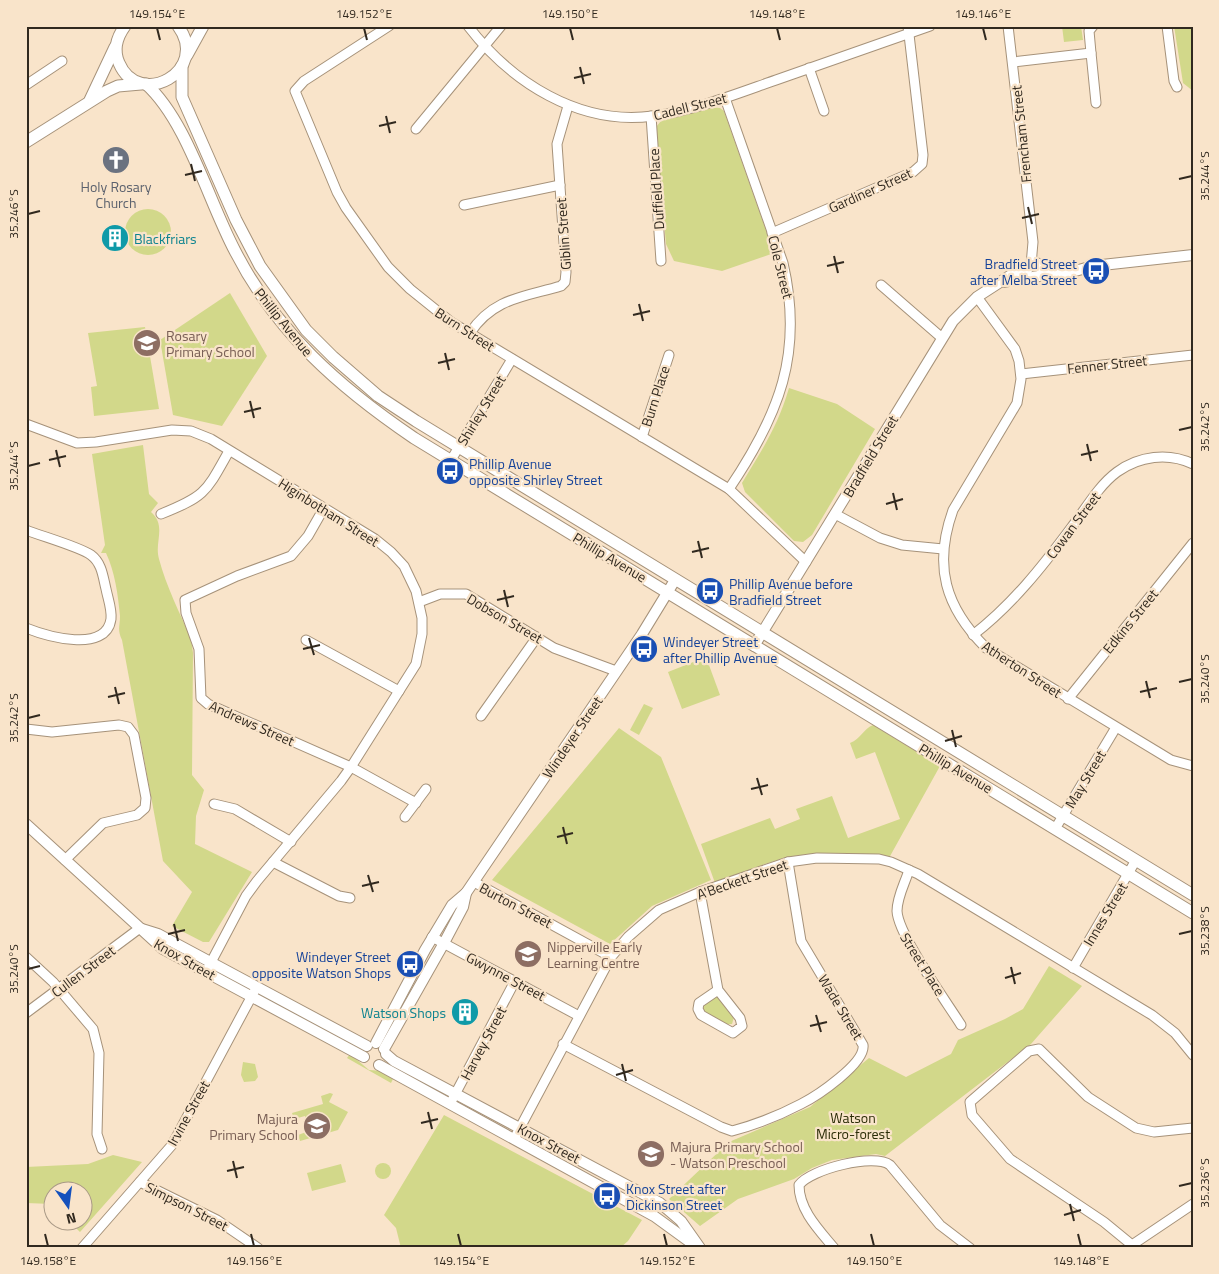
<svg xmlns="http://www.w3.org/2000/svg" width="1219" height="1274" viewBox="0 0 1219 1274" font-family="'Titillium Web',sans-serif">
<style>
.green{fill:#d2d88a}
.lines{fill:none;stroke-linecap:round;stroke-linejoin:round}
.minor-casing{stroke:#a6927a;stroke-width:11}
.tertiary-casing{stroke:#a6927a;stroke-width:12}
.secondary-casing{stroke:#a6927a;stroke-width:13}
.minor{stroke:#fff;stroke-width:9}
.tertiary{stroke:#fff;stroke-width:10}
.secondary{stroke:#fff;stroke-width:11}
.ticks{fill:none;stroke:#31291f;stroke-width:2}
.labels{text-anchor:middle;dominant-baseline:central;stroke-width:4.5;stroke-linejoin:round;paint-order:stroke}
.street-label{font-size:14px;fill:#31291f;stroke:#f9e4ca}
.worship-label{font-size:14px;fill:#5b616d;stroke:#f9e4ca}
.culture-label{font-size:14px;fill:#0d838f;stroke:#f9e4ca;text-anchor:start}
.transit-label{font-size:14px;fill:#164399;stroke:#f9e4ca;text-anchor:start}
.education-label{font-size:14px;fill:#785e54;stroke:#f9e4ca;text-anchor:start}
.park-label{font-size:14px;fill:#2b2c07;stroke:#f9e4ca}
.neatline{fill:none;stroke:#31291f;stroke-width:2}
.ticks-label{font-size:12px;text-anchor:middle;fill:#31291f}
</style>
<rect width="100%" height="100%" fill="#f9e4ca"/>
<g class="green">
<path d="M1062,26H1081L1083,40L1064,42Z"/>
<path d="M1174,26H1193V91L1183,83Z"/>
<path d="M710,107L720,108L724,111L774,253L722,271L674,261L666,244L656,127L661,121Z"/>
<circle cx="148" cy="232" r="23"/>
<path d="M230,293L267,356L222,426L173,415L160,340Z"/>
<path d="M145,327L159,409L94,416L91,387L97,386L88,333Z"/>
<path d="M789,388L837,404L875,429L812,535L803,542L794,541L745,492L742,483C762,450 778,426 789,388Z"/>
<path d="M143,445L149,494L158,503L151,512C167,526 154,542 159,559C166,586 180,613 191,639L193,653L192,775L204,790L196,816L195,844L252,872L209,942H203L172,926L192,892L163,861L122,640C117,629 120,627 120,616C118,595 115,572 106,553H101L105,545L92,454Z"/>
<path d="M706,657L720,695L682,709L668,672Z"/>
<path d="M644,704L653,708L639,735L630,730Z"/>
<path d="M873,725L940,766L889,858C855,853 818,850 785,858C761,864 738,875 715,883L701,844L770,818L775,829L800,819L796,809L832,796L848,838L900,819L875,752L856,759L850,743C861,739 863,729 873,725Z"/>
<path d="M619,728L661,757L711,880L652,906L610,944L492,880Z"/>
<path d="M1049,966L1082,986L1031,1044L885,1156L876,1154L832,1160L812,1168L794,1179L738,1199L700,1226L669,1199L729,1142L810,1107L869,1058L906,1077L951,1054L958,1040L1005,1019L1023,1009Z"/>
<path d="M715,996H718L734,1017L732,1024H726L703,1011L702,1005Z"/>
<path d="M350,1054L369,1070L383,1071L395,1075L391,1083L347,1058Z"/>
<path d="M243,1062L255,1064L258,1077L255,1081L244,1082L241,1075Z"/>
<path d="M330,1093L333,1094L329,1102L348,1112L338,1130L300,1141L298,1135L309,1131L305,1116L294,1119L292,1113L323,1104L321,1096Z"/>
<path d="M444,1115L642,1220L628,1241L620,1248H401L396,1228L384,1215Z"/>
<path d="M113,1155L142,1162L80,1232L70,1222H82V1192H52V1204L26,1203V1167L88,1164Z"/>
<circle cx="383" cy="1171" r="8"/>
<path d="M341,1164L346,1182L312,1191L307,1173Z"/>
</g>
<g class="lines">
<defs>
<g id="minor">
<path d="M389,26L304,81L295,91L337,192L346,208L388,267L410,289L451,322L729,489L806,562"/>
<path d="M468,26C511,82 579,126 653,116C696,110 736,94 776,80C828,62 879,44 930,26"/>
<path d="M1008,26L1033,242L1031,265"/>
<path d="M1167,26L1174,81L1177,87"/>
<path d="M1091,53L1096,103"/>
<path d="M1013,62L1091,53L1089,31L1093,26"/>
<path d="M809,68L824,111"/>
<path d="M26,85L62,61"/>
<path d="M725,98L783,263C804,353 779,415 729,489"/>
<path d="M651,116L661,261"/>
<path d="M416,129L501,26"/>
<path d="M464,205L560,185"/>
<path d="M772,233L913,172L922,164L923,155L908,26"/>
<path d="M881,285L942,338"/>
<path d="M977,297L1015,349L1019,361L1021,379L1017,403L953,510C933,566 945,607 986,648L1171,760L1193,766"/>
<path d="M470,333C493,298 524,297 561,286L565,282L566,272L557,144L568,106"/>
<path d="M1021,374L1193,355"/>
<path d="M26,424L77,443L96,442L172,430L191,431L211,439L375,539L391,552L404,566L416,591L422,618V634L416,664L351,767L341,781L257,881L246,896L208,968"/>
<path d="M642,437L669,355"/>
<path d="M451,460L512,359"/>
<path d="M324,508L308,536L291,556L237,576L185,600L186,613L199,649L201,698L208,704L351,767L416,803"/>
<path d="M161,514C206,496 206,492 229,451"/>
<path d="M835,514L880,538L902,545L943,549"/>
<path d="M26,530C41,536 80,547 91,555C102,563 103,577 106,589C108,599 112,609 111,619C106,654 46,636 26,628"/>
<path d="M419,602L440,594H466L554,648L616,671"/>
<path d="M973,635C1012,605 1042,567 1071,528C1085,510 1098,486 1117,472C1139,456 1168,452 1193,464"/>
<path d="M306,640L399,691"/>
<path d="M1068,699L1193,543"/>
<path d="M481,716L537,637"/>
<path d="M26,729L52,732L119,725L128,727L134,735L146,798L145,808L137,815L103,823L65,860"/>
<path d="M214,804L235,809L291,842"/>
<path d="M405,817L426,789"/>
<path d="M1055,829L1115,729"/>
<path d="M273,862L339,896L350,898"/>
<path d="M909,870C905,883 897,897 897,911C898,935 946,1001 961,1025"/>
<path d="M474,882L611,957"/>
<path d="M700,892L718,990L740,1018L742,1026L733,1033L701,1015L698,1009L699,1003L718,990"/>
<path d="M432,937L579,1016"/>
<path d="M26,957L53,982L93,1029L99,1053L97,1134L102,1149"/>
<path d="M1073,968L1136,860"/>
<path d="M26,1013L140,928"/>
<path d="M563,1044L721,1127L732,1131C755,1125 780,1115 801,1104C817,1096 866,1063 863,1045L801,941L788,862"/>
<path d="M450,1104L515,981"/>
<path d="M514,1139L611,957L628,937L659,910L700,892L788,862L817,858L879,859L891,862L918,874L1152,1015L1175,1033L1193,1055"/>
<path d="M140,1182L217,1220L258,1248"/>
<path d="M1132,1245L1104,1222L1010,1159L972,1115L970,1102L1029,1051L1039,1049L1088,1097L1136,1128L1154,1132L1193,1128"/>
<path d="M1129,1247L1193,1204"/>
<path d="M82,1248L172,1145L255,990"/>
<path d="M834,1248C819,1230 799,1210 799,1185C811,1169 874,1153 890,1165L940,1225L970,1248"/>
</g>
<g id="tertiary">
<path d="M1041,275L1047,271L1068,273L1093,266L1193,255"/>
<path d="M754,646L953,321L977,297L1011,275L1026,270L1034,263L1039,264L1043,267L1042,273L1039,276L1003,282"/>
<path d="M26,824L163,949L364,1057"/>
<path d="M142,929L158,934L367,1046"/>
<path d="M376,1043L425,950L452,905L466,893L642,634L675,580"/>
<path d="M384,1049L444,943L463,907L466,893"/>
<path d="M386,1054L394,1061L660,1203L681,1221L700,1248"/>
<path d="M379,1065L654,1216L698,1248"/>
</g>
<g id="secondary">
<path d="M125,26C117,37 113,50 119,63C139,110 211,71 178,26"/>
<path d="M187,55L203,26"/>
<path d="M182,66V97L236,220L260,266L306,330L333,357L378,396L416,421L1193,895"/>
<path d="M146,84C187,121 208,200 235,251C277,333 339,387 414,438L1193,913"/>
<path d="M90,100L115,47"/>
<path d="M26,142L107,91L118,86L141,84"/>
</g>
</defs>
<use href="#minor" class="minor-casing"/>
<use href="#tertiary" class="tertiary-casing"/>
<use href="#secondary" class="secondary-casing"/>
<use href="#minor" class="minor"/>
<use href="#tertiary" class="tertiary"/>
<use href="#secondary" class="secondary"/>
</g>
<path class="ticks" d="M157,28L160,40M364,28L367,40M570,28L573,40M777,28L780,40M983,28L986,40M580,67L584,84M574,78L591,74M386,116L390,133M379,126L396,122M191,164L195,181M185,175L202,171M1179,179L1192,176M1028,207L1032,224M28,214L40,211M1022,218L1039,214M834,256L838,273M827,266L844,262M639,304L643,321M633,315L650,311M445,353L449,370M438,363L455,359M250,401L254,418M244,412L261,408M1179,430L1192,427M1087,444L1091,461M56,450L60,467M1081,455L1098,451M49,460L66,456M28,466L40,463M893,493L897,510M886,504L903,499M698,541L702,558M692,552L709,548M504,590L508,607M497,600L514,596M309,638L314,655M303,649L320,645M1146,681L1150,698M1179,682L1192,679M115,687L119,704M1140,692L1157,688M108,697L125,693M28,718L40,715M952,730L956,747M945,741L962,736M757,778L762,795M751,789L768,785M563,827L567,844M557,837L573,833M368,875L373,892M362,886L379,882M174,924L178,941M168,934L185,930M1179,934L1192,931M1011,967L1015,984M28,969L40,966M1005,978L1021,973M816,1015L821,1032M810,1026L827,1022M622,1064L626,1081M616,1075L633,1070M428,1112L432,1129M421,1123L438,1119M233,1161L237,1178M227,1171L244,1167M1179,1186L1192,1183M1070,1204L1074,1221M1064,1215L1081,1210M45,1234L48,1246M251,1234L254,1246M458,1234L461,1246M664,1234L667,1246M871,1234L874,1246M1078,1234L1081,1246"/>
<defs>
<symbol id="church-disc" viewBox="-11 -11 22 22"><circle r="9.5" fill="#6b7280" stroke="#f9e4ca"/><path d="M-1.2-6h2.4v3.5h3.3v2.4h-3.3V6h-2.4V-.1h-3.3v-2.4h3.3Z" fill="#fff"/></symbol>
<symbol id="building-disc" viewBox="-11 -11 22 22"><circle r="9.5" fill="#0f9aa8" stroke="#f9e4ca"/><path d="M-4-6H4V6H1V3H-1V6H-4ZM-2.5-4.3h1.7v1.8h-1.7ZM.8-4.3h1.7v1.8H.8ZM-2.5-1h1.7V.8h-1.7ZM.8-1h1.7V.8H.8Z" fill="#fff"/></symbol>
<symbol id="bus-disc" viewBox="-11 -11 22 22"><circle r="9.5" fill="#1a4fb4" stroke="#f9e4ca"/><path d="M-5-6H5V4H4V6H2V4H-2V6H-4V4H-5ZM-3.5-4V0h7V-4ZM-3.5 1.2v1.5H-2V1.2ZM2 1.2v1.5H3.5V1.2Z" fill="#fff"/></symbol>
<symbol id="school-disc" viewBox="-11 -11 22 22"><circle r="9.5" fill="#8d6e63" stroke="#f9e4ca"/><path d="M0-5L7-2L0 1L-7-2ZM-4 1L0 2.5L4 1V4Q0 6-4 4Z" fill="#fff"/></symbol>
</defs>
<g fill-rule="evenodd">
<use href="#church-disc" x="100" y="144" width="32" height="32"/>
<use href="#building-disc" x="99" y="222" width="32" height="32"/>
<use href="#bus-disc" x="1080" y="255" width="32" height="32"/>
<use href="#school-disc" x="131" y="327" width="32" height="32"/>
<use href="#bus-disc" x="434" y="455" width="32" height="32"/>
<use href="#bus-disc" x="694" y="575" width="32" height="32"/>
<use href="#bus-disc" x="628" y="633" width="32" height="32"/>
<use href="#school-disc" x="512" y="938" width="32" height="32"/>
<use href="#bus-disc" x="394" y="948" width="32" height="32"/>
<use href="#building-disc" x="449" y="996" width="32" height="32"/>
<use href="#school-disc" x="301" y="1110" width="32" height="32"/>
<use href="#school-disc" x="635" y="1138" width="32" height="32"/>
<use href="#bus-disc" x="591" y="1180" width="32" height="32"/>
</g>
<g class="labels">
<g class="street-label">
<text transform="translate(690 106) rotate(-14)">Cadell Street</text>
<text transform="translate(1021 134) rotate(-96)">Frencham Street</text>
<text transform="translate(656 189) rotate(-94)">Duffield Place</text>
<text transform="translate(870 190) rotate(-24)">Gardiner Street</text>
<text transform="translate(563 234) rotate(-94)">Giblin Street</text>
<text transform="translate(781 267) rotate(76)">Cole Street</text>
<text transform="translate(284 322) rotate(51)">Phillip Avenue</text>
<text transform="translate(465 329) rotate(33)">Burn Street</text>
<text transform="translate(1107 364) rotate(-6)">Fenner Street</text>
<text transform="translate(655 396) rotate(-72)">Burn Place</text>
<text transform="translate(481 410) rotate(-59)">Shirley Street</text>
<text transform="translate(870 456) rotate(-59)">Bradfield Street</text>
<text transform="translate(329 512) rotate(32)">Higinbotham Street</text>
<text transform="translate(1073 525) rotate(-53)">Cowan Street</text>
<text transform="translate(610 557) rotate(31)">Phillip Avenue</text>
<text transform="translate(505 618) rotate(30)">Dobson Street</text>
<text transform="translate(1130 621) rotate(-51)">Edkins Street</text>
<text transform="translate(1022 669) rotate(33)">Atherton Street</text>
<text transform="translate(252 723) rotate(24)">Andrews Street</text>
<text transform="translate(572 737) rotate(-56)">Windeyer Street</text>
<text transform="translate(956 768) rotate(31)">Phillip Avenue</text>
<text transform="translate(1085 779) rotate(-59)">May Street</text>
<text transform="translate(742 879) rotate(-19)">A'Beckett Street</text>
<text transform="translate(516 905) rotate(28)">Burton Street</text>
<text transform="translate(1105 914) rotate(-59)">Innes Street</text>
<text transform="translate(185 959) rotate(30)">Knox Street</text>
<text transform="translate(923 964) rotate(58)">Street Place</text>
<text transform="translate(83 971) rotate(-37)">Cullen Street</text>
<text transform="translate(506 976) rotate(28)">Gwynne Street</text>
<text transform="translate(841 1007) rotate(59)">Wade Street</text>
<text transform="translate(483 1043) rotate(-62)">Harvey Street</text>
<text transform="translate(188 1113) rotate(-61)">Irvine Street</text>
<text transform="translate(549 1143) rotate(28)">Knox Street</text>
<text transform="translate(187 1206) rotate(27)">Simpson Street</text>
</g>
<g class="worship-label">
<text x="116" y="186">Holy Rosary<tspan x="116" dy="16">Church</tspan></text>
</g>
<g class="culture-label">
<text x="134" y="238">Blackfriars</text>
<text x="446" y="1012" text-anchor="end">Watson Shops</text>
</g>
<g class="transit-label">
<text x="1077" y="263" text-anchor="end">Bradfield Street<tspan x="1077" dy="16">after Melba Street</tspan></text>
<text x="469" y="463">Phillip Avenue<tspan x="469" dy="16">opposite Shirley Street</tspan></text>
<text x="729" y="583">Phillip Avenue before<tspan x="729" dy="16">Bradfield Street</tspan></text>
<text x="663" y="641">Windeyer Street<tspan x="663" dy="16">after Phillip Avenue</tspan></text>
<text x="391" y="956" text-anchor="end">Windeyer Street<tspan x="391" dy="16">opposite Watson Shops</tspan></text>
<text x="626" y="1188">Knox Street after<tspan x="626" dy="16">Dickinson Street</tspan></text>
</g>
<g class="education-label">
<text x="166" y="335">Rosary<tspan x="166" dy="16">Primary School</tspan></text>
<text x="547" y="946">Nipperville Early<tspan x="547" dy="16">Learning Centre</tspan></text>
<text x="298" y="1118" text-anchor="end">Majura<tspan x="298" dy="16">Primary School</tspan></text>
<text x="670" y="1146">Majura Primary School<tspan x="670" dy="16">- Watson Preschool</tspan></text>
</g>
<g class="park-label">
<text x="853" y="1117">Watson<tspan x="853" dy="16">Micro-forest</tspan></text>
</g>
</g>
<rect width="1219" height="1274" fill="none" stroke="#f9e4ca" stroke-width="55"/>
<g transform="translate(68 1206) rotate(166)"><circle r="24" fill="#f9e4ca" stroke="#a99986"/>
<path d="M0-4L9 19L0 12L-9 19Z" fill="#1551bc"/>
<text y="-8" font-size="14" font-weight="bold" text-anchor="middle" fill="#31291f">N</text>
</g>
<rect x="28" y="28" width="1164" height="1218" class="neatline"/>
<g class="ticks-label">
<text x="157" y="18">149.154°E</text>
<text x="364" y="18">149.152°E</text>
<text x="570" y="18">149.150°E</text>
<text x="777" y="18">149.148°E</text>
<text x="983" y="18">149.146°E</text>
<text transform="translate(1205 176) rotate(-90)" y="4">35.244°S</text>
<text transform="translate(14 214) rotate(-90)" y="4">35.246°S</text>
<text transform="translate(1205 427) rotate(-90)" y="4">35.242°S</text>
<text transform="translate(14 466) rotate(-90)" y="4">35.244°S</text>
<text transform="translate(1205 679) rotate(-90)" y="4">35.240°S</text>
<text transform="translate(14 718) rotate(-90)" y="4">35.242°S</text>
<text transform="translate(1205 931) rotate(-90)" y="4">35.238°S</text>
<text transform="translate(14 969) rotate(-90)" y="4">35.240°S</text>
<text transform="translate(1205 1183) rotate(-90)" y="4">35.236°S</text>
<text x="48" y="1265">149.158°E</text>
<text x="254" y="1265">149.156°E</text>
<text x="461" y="1265">149.154°E</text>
<text x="667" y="1265">149.152°E</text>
<text x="874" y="1265">149.150°E</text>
<text x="1081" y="1265">149.148°E</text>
</g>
</svg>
